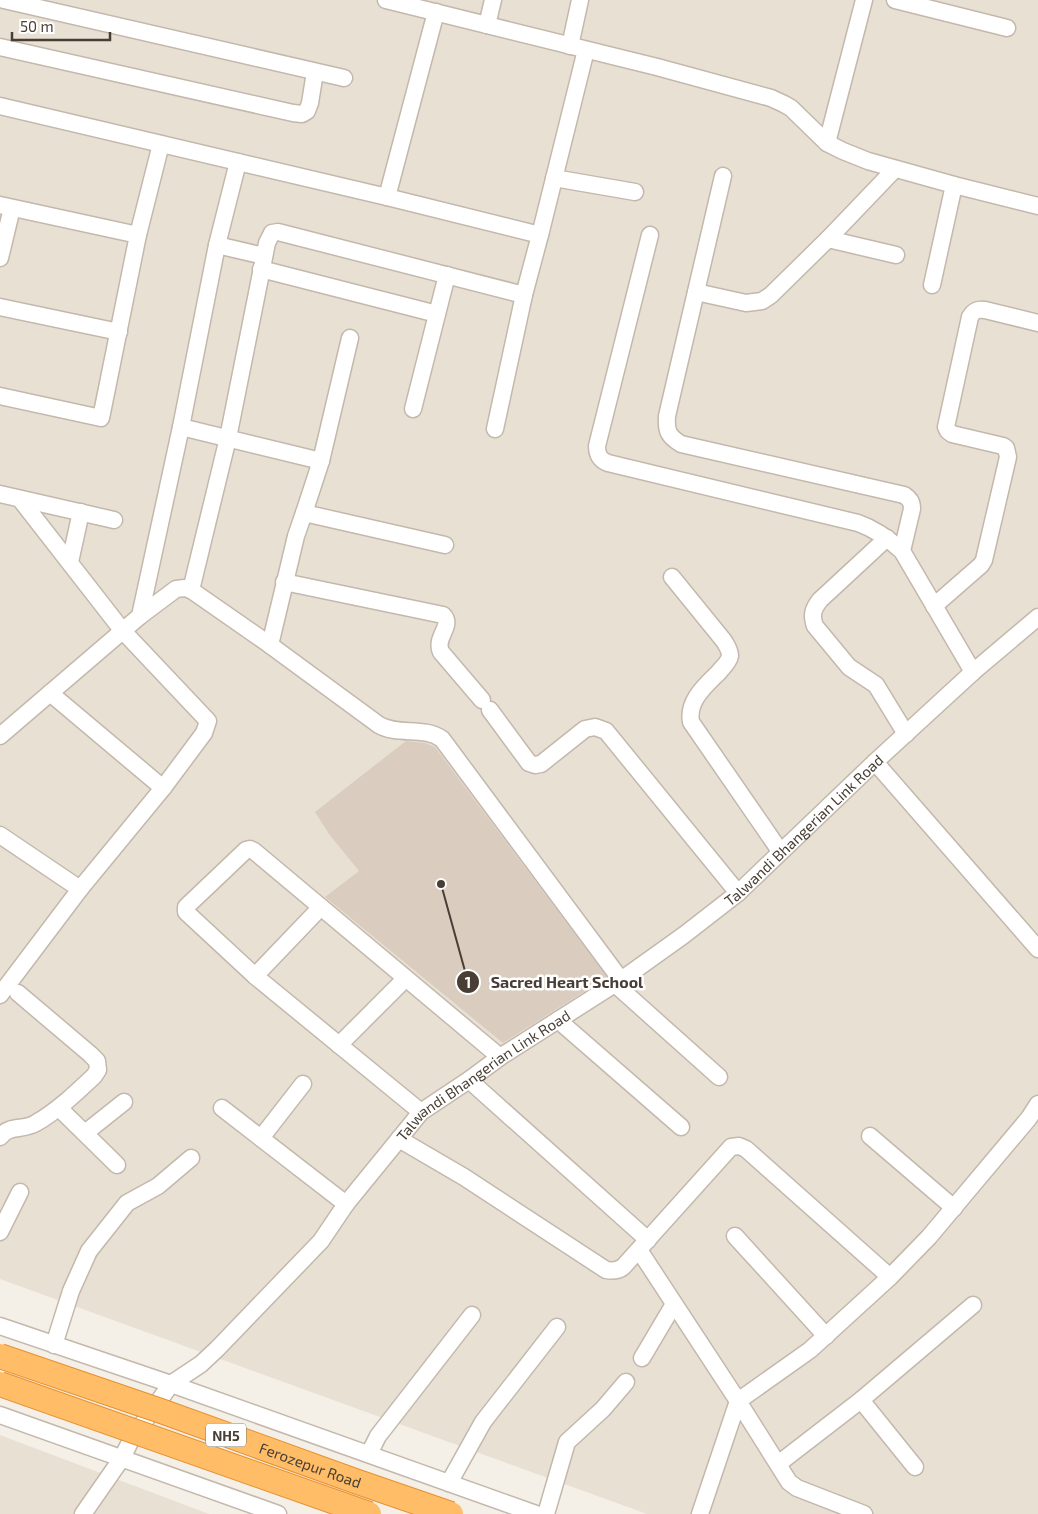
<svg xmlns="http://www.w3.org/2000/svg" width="1038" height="1514" viewBox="0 0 1038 1514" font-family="'Exo 2',sans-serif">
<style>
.residential{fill:#e9e0d4}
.building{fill:#daccbe}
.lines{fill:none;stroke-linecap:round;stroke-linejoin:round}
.minor-casing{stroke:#c3b8ab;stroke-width:19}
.minor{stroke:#fff;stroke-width:16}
.highway-bridge-casing{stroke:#e7902e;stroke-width:26;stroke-linecap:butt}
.highway-bridge{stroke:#ffbd67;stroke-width:24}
.labels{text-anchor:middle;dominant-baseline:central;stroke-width:5;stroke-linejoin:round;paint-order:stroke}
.shield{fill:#fff;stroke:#7f7872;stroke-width:1}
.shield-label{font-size:14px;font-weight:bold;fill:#483e35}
.street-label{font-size:15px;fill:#483e35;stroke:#fff}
.leader{fill:none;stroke:#483e35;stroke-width:2}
.callout-dot{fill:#483e35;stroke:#fff;stroke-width:2}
.mark-label{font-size:15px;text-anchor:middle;font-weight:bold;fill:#fff}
.callout-label{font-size:16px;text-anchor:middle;font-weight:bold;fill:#483e35;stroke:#fff;stroke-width:5;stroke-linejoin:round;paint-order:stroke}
</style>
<rect width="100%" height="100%" fill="#f4efe7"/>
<g class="residential">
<path d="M0,0H1038V1514H647L0,1279Z"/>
<path d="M0,1435L209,1514H0Z"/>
</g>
<path class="building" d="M406,741L425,743L435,747L607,977L503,1043L325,897L359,871L329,834L315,812Z"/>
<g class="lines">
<defs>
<g id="minor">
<path d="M4,0L344,78"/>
<path d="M386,0L657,67L771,98L784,104L791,108L827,143L843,151L868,161L954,185L1038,206"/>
<path d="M895,0L1007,28"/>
<path d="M487,25L493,0"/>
<path d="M570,46L580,0"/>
<path d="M0,47L293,113L302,114L307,111L310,103L315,72"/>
<path d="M0,106L387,197L540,235L524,295L495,429"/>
<path d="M827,143L864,0"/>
<path d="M723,176L667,416C666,431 668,436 681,444L904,495C910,499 912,502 912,509L902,551"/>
<path d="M554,178L635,192"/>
<path d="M387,197L436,12"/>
<path d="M0,205L138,235L101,418L0,396"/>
<path d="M138,235L161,144"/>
<path d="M540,235L586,50"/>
<path d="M650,235L597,446C597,455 600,460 608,463L858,523C875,529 889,539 902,551L973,672"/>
<path d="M828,239L896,255"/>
<path d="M217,245L264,256"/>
<path d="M0,258L12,208"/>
<path d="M261,269L437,314"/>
<path d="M932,285L954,185"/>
<path d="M696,292L746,303L762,301L771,295L828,239L895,169"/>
<path d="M0,307L119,332"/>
<path d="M413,409L447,275"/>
<path d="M181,427L321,461L350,338"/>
<path d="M0,494L114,520"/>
<path d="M20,499L122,630L208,721L204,733L163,788"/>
<path d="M304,513L321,461"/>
<path d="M887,538L820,600C813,609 811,615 815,626L849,667L876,685L906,734"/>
<path d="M70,562L81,512"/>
<path d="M672,577L724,641C727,646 730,650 730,656C729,662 723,667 719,672C705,686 687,701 691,722L780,851"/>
<path d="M284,582L443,615C454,626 434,637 441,652L482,700"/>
<path d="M191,590L228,438L267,243L272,233L278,232L524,295"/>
<path d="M934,606L981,565L984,560L1008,457L1006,448L1003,446L952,434L948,431L946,427L970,317C974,310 978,309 985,310L1038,323"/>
<path d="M140,616L181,427L217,245L238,162"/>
<path d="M270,645L296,536L304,513L445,545"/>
<path d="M50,693L163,788L80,889"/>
<path d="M490,710L529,763L535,765L541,764L585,729L595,727L606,731L738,893"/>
<path d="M0,736L140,616L176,589L185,588L191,590L270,645L379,725C398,736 424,726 442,739L621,980"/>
<path d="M875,762L1038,949"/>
<path d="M0,835L80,889L0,995"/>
<path d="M255,976L321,907"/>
<path d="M615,984L719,1077"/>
<path d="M558,1020L681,1127"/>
<path d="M339,1045L405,979"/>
<path d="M469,1080L648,1240"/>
<path d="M59,1108L117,1165"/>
<path d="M222,1108L346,1204"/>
<path d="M421,1112L255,976L186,912V907L246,850L250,849L254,851L500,1057"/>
<path d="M85,1133L124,1102"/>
<path d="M870,1136L954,1208"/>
<path d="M0,1137C10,1124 23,1131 36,1123C57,1111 76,1093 94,1076L98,1070L97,1061L90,1054L18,993"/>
<path d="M261,1138L303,1084"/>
<path d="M399,1139L464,1177L606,1270C612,1271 618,1271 623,1267L731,1147L739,1146L746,1149L890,1277"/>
<path d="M0,1232L20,1192"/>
<path d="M735,1236L826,1336"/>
<path d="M639,1250L738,1401L789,1482L797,1488L864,1514"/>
<path d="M0,1326L171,1384L536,1514"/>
<path d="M54,1345L71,1291L89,1251L127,1203L158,1186L191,1158"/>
<path d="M642,1358L674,1304"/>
<path d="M861,1400L915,1467"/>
<path d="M0,1415L278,1514"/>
<path d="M369,1454L378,1436L472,1315"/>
<path d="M778,1464L861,1400L973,1305"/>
<path d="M449,1483L483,1422L557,1327"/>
<path id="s1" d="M83,1514L122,1458L131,1440L171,1384L201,1364L217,1349L321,1241L346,1204L421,1112L469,1080L500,1057L621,980L684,935L738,893L875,762L973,672L1038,617"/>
<path d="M546,1514L567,1442L603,1409L626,1382"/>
<path d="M700,1514L738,1401L810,1350L890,1277L929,1237L1029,1118L1038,1104"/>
</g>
</defs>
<use href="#minor" class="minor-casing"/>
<use href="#minor" class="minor"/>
<defs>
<g id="highway-bridge">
<path id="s2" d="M0,1356L161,1411L355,1481L451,1514"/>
<path d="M0,1384L369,1514"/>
</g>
</defs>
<use href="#highway-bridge" class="highway-bridge-casing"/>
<use href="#highway-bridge" class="highway-bridge"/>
</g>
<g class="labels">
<rect class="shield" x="206" y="1423.5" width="40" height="23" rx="4"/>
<g class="shield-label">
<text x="226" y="1435">NH5</text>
</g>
<g class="street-label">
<text stroke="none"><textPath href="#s1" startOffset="1005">Talwandi Bhangerian Link Road</textPath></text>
<text stroke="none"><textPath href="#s1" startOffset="600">Talwandi Bhangerian Link Road</textPath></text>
<text stroke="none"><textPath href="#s2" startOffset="329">Ferozepur Road</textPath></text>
</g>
</g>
<path class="leader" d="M441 884L468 982"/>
<g class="callout-dot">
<circle cx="441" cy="884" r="5"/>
<circle cx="468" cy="982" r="12"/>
</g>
<g class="mark-label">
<text x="468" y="988">1</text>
</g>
<g class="callout-label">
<text x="567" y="988">Sacred Heart School</text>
</g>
<path d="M12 32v8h98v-8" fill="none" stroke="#483e35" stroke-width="2.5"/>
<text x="20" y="32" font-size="15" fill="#483e35" stroke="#ffffff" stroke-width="4" paint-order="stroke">50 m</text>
</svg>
